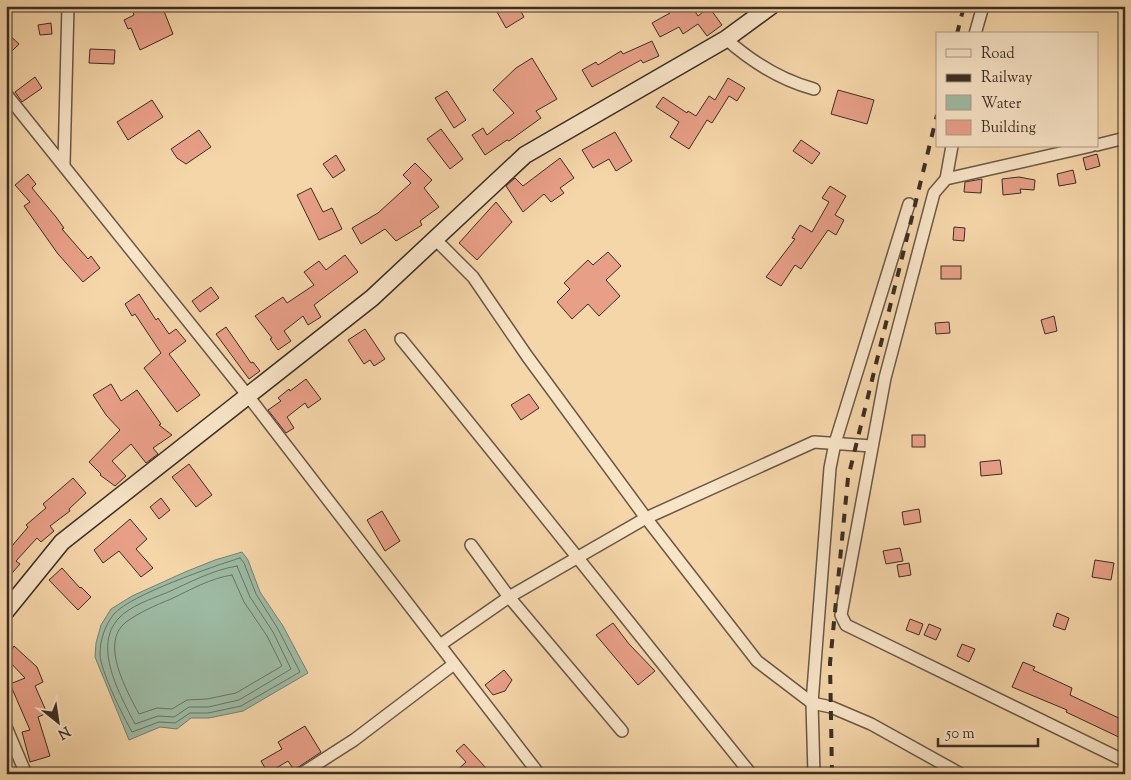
<svg xmlns="http://www.w3.org/2000/svg" width="1131" height="780" viewBox="0 0 1131 780" font-family="'Sorts Mill Goudy',serif">
<style>
.water{fill:#9dbaa3;stroke:#758271}
.lines{fill:none;stroke-linecap:round;stroke-linejoin:round}
.shore{stroke:#6c7464;stroke-width:1}
.building{fill:#e89f87;stroke:#3a2e25}
.street-casing{stroke:#695846;stroke-width:14}
.secondary-casing{stroke:#3a2e25;stroke-width:19}
.street{stroke:#f8e4c7;stroke-width:11}
.secondary{stroke:#f8e4c7;stroke-width:16}
.rail{stroke:#3a2e25;stroke-width:4;stroke-dasharray:9 9;stroke-linecap:butt}
</style>
<rect width="100%" height="100%" fill="#f5d6a9"/>
<filter id="stains"><feTurbulence type="fractalNoise" baseFrequency=".004" numOctaves="4"/><feColorMatrix values="0 0 0 0 .2 0 0 0 0 .09 0 0 0 0 .02 0 0 0 .5 -.17"/></filter>
<radialGradient id="worn" r=".72"><stop offset=".6" stop-color="#630" stop-opacity="0"/><stop offset="1" stop-color="#630" stop-opacity=".3"/></radialGradient>
<path class="water" d="M242,552L248,560L260,592L283,626L308,673L243,711L209,718H191L177,729L160,727L129,740L95,657L96,643L101,625L111,609L132,596L185,572L215,560Z"/>
<g class="lines">
<g class="shore">
<path d="M240,558L244,563L256,594L278,629L300,672L241,706L208,713H190L175,723L159,722L132,732C123,716 100,670 100,654C100,640 105,625 114,614C130,595 214,566 240,558Z"/>
<path d="M237,566L250,597L273,632L291,669L239,700L208,707H189L174,717L158,716L135,724C120,695 92,646 119,618C130,606 151,599 166,593C189,583 212,570 237,566Z"/>
<path d="M232,575L244,602L267,636L282,666L236,693L207,699L187,700L172,709L157,708L139,714C127,691 99,643 126,622C140,612 156,605 171,599C190,590 211,578 232,575Z"/>
</g>
</g>
<g class="building">
<path d="M131,6H162L173,34L140,50L131,28L128,29L124,20L134,15Z"/>
<path d="M508,6H518L524,17L506,28L497,12Z"/>
<path d="M665,6H683L687,12L692,7L698,16L709,7L722,25L707,36L698,24L683,34L679,27L660,37L652,23L670,13Z"/>
<path d="M51,23L52,34L40,35L38,25Z"/>
<path d="M6,32L19,44L6,57Z"/>
<path d="M652,41L659,56L643,63L641,60L592,87L582,70L596,62L598,65L621,51L623,54Z"/>
<path d="M90,49L115,50L114,64L89,63Z"/>
<path d="M532,58L557,99L536,111L541,118L509,141L507,140L485,155L472,135L483,128L487,135L514,113L493,90L516,68Z"/>
<path d="M35,77L42,88L22,102L15,92Z"/>
<path d="M728,78L745,88L737,101L729,96L712,123L707,120L689,149L670,137L679,122L656,107L663,97L687,113L688,111L696,116L709,96L715,100Z"/>
<path d="M838,90L874,100L867,124L831,114Z"/>
<path d="M447,91L466,120L454,128L435,98Z"/>
<path d="M152,100L163,117L128,140L117,122Z"/>
<path d="M441,129L463,159L450,169L427,139Z"/>
<path d="M199,130L211,147L186,164L177,158L171,149Z"/>
<path d="M615,132L632,161L616,171L609,159L593,168L582,150Z"/>
<path d="M801,140L820,153L812,164L793,151Z"/>
<path d="M1097,154L1100,166L1086,170L1083,158Z"/>
<path d="M336,155L345,170L333,178L323,164Z"/>
<path d="M560,158L574,178L560,188L564,193L551,202L544,194L523,212L506,186L515,178L523,186Z"/>
<path d="M415,163L432,180L424,188L439,207L420,221L422,225L396,241L385,229L361,244L352,228L378,213L411,183L403,175Z"/>
<path d="M1073,170L1076,183L1059,186L1057,174Z"/>
<path d="M28,174L36,184L32,188L56,217L64,228L62,229L88,259L91,256L100,268L83,282L58,254L24,206L30,202L15,185Z"/>
<path d="M1019,177L1035,180L1034,190L1020,189L1021,193L1003,195L1002,179Z"/>
<path d="M982,179L981,193L964,192L965,182Z"/>
<path d="M830,186L846,196L835,215L844,220L836,235L828,230L801,269L795,265L781,286L766,277L795,239L792,238L800,225L812,232L829,202L822,198Z"/>
<path d="M311,188L323,212L332,208L342,229L319,240L297,195Z"/>
<path d="M496,202L512,222L477,260L459,243Z"/>
<path d="M954,227L965,228L964,241L953,240Z"/>
<path d="M608,252L621,266L606,280L620,296L599,316L588,304L572,319L557,302L570,289L564,283L588,260L593,265Z"/>
<path d="M345,255L358,272L314,305L321,317L308,325L303,316L284,331L291,341L278,350L270,339L272,338L255,316L283,297L287,303L314,285L304,272L319,261L326,270Z"/>
<rect x="941" y="266" width="20" height="13"/>
<path d="M211,287L219,298L200,312L192,301Z"/>
<path d="M139,294L156,320L158,318L169,334L176,329L186,341L169,354L200,395L177,412L144,368L161,353L135,314L132,316L125,304Z"/>
<path d="M1054,316L1057,331L1045,334L1041,320Z"/>
<path d="M949,322L950,333L936,334L935,323Z"/>
<path d="M226,327L251,363L253,362L260,371L249,379L216,334Z"/>
<path d="M365,329L385,359L374,366L370,360L364,364L348,340Z"/>
<path d="M306,379L321,399L308,408L305,403L287,417L294,428L286,433L268,410L281,401L278,398L289,389L290,391Z"/>
<path d="M111,384L121,401L137,390L161,424L159,425L172,435L153,448L158,454L146,463L131,444L112,461L126,476L115,486L100,475L101,474L89,462L120,430L106,415L93,395Z"/>
<path d="M529,394L539,408L521,420L511,405Z"/>
<rect x="912" y="435" width="13" height="12"/>
<path d="M1000,460L1002,474L981,476L980,462Z"/>
<path d="M189,464L212,495L196,507L172,477Z"/>
<path d="M73,478L86,493L69,509L70,511L50,526L54,531L41,542L37,538L16,561L20,564L6,580V553L28,527L26,525L46,508L43,504Z"/>
<path d="M161,498L170,510L159,519L150,507Z"/>
<path d="M919,509L921,522L904,525L902,512Z"/>
<path d="M382,511L400,541L385,551L367,520Z"/>
<path d="M130,519L147,539L136,549L153,568L141,577L119,551L103,563L94,550Z"/>
<path d="M900,548L903,561L886,564L883,551Z"/>
<path d="M1095,560L1114,563L1111,580L1092,577Z"/>
<path d="M909,563L911,575L899,577L897,565Z"/>
<path d="M62,568L80,588L81,587L91,597L78,610L49,580Z"/>
<path d="M1057,613L1069,618L1065,630L1053,626Z"/>
<path d="M910,619L923,624L919,635L906,630Z"/>
<path d="M613,623L629,644L655,671L638,685L596,635Z"/>
<path d="M929,624L941,629L936,640L924,635Z"/>
<path d="M962,644L975,649L969,662L957,656Z"/>
<path d="M14,646L37,667L43,682L35,686L47,713L38,717L50,756L30,762L22,732L30,730L10,684L25,678L6,658Z"/>
<path d="M1023,662L1035,667L1033,670L1072,688L1070,695L1125,721V740L1066,712L1067,710L1012,687Z"/>
<path d="M504,670L512,680L505,691L493,695L485,685Z"/>
<path d="M305,726L321,752L294,770L288,761L268,773L261,761L282,749L278,742Z"/>
<path d="M464,744L486,768L480,774H453L466,762L456,751Z"/>
</g>
<g class="lines">
<defs>
<g id="street">
<path d="M975,34L983,6"/>
<path d="M726,39C752,62 780,80 814,89"/>
<path d="M6,94L248,396L539,774"/>
<path d="M1097,145L1125,138"/>
<path d="M1091,146L946,179L934,193L885,378L841,615L846,625L1125,761"/>
<path d="M64,163L68,6"/>
<path d="M946,179L952,146"/>
<path d="M436,240L473,277L527,356L646,518L757,661L812,703L831,707L871,724L961,774"/>
<path d="M401,339C519,483 634,629 751,774"/>
<path d="M471,545L509,597L622,731"/>
<path d="M440,645L509,597L646,518L814,442L872,446"/>
<path d="M6,727L26,774"/>
<path d="M301,774L354,740L454,664"/>
<path d="M814,774L812,703L830,468L835,443L909,204"/>
</g>
<path id="secondary" d="M6,611L62,542L372,298L525,155L726,39L771,6"/>
</defs>
<use href="#street" class="street-casing"/>
<use href="#secondary" class="secondary-casing"/>
<use href="#street" class="street"/>
<use href="#secondary" class="secondary"/>
<g class="rail">
<path d="M957,34L964,6"/>
<path d="M832,774L830,663L848,478L937,115"/>
</g>
</g>
<rect width="1131" height="780" fill="none" stroke="#f5d6a9" stroke-width="25"/>
<rect x="8" y="8" width="1116" height="765" fill="none" stroke="#3a2e25" stroke-width="2.5"/>
<rect x="12" y="12" width="1106" height="755" fill="none" stroke="#3a2e25"/>
<rect x="936" y="32" width="162" height="115" fill="#f8e4c7" stroke="#ac9b86"/>
<rect x="946" y="49" width="25" height="8" fill="#f8e4c7" stroke="#ac9b86"/>
<text x="981" y="58" font-size="15" fill="#3a2e25">Road</text>
<rect x="946" y="74" width="25" height="8" fill="#3a2e25" stroke="#ac9b86"/>
<text x="981" y="82" font-size="15" fill="#3a2e25">Railway</text>
<rect x="946" y="95" width="25" height="15" fill="#9dbaa3" stroke="#ac9b86"/>
<text x="981" y="108" font-size="15" fill="#3a2e25">Water</text>
<rect x="946" y="120" width="25" height="15" fill="#e89f87" stroke="#ac9b86"/>
<text x="981" y="132" font-size="15" fill="#3a2e25">Building</text>
<g transform="translate(58 722) rotate(150)" stroke="#f8e4c7" stroke-width="4" paint-order="stroke">
<path d="M0-4L9 19L0 12L-9 19Z" fill="#3a2e25"/>
<text y="-8" font-size="14" font-weight="bold" text-anchor="middle" fill="#3a2e25">N</text>
</g>
<path d="M938 738v8h100v-8" fill="none" stroke="#3a2e25" stroke-width="2.5"/>
<text x="946" y="738" font-size="15" fill="#3a2e25" stroke="#f8e4c7" stroke-width="4" paint-order="stroke">50 m</text>
<rect width="100%" height="100%" filter="url(#stains)"/>
<rect width="100%" height="100%" fill="url(#worn)"/>
</svg>
